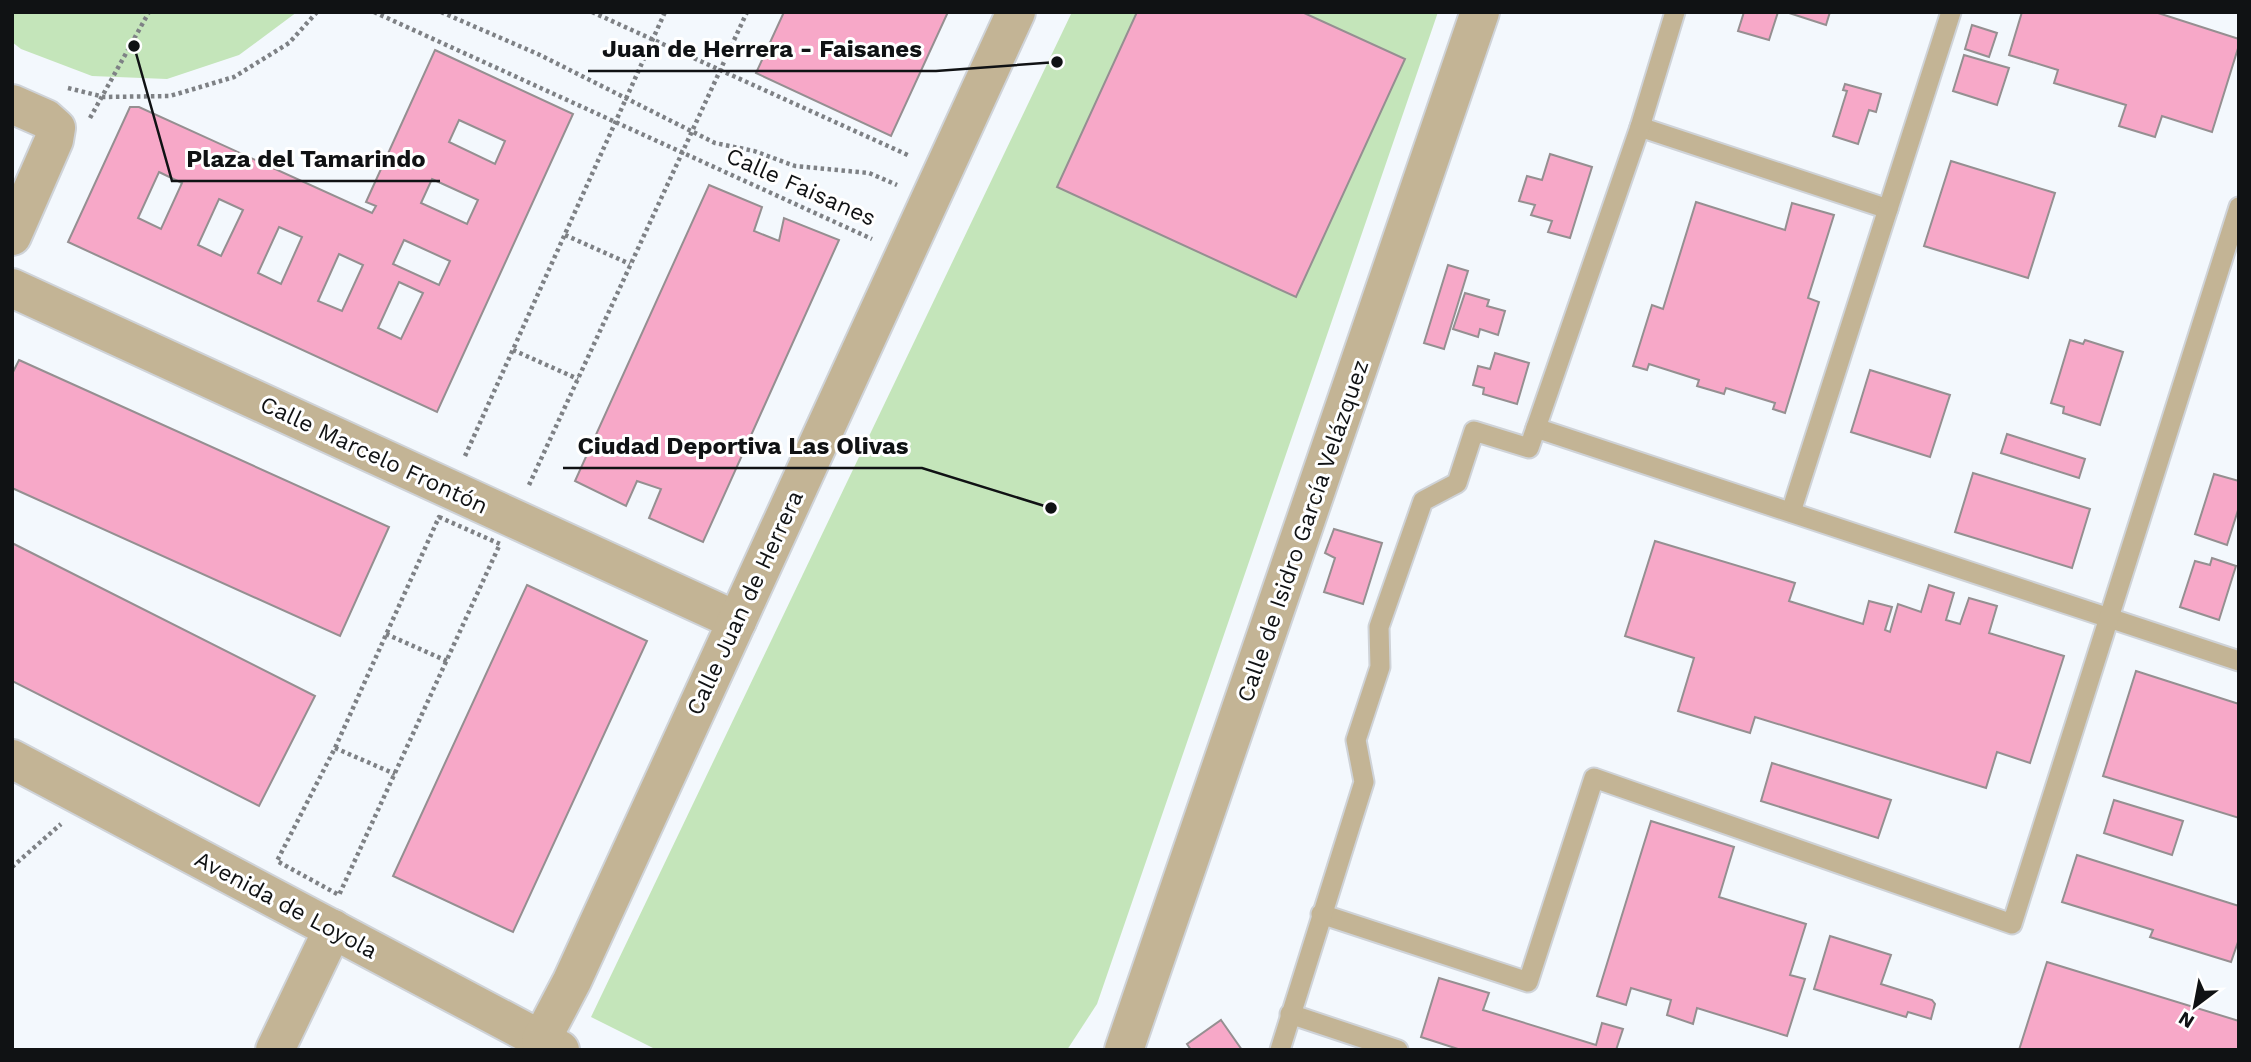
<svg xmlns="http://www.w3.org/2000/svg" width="2251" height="1062" viewBox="0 0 2251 1062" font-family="'Work Sans',sans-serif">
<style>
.green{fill:#c4e5ba}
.building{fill:#f7a8c8;stroke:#958f91;stroke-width:2;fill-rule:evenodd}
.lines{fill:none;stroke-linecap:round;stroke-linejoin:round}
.service-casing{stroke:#cfd3d8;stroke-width:23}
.minor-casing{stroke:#cfd3d8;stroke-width:42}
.path{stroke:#7e8185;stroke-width:4.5;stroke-dasharray:3.5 3.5;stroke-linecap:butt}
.service{stroke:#c3b495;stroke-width:19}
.minor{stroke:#c3b495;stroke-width:38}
.labels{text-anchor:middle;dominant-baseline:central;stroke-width:6;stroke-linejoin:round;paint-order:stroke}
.street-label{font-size:23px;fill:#101214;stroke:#fff}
.leader{fill:none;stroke:#101214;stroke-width:2.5}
.callout-dot{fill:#101214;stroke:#fff;stroke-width:2.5}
.callout-label{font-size:24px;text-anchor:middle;font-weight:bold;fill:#101214;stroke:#fff;stroke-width:6;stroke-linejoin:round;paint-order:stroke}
</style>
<rect width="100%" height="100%" fill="#f3f8fd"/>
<g class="green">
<path d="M12,12H297L239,55L167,79L92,76L21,49L12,42Z"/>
<path d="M1072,12H1438L1097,1004L1067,1050H657L591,1017Z"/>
</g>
<g class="building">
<path d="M784,12H948L891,136L756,73Z"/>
<path d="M1137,12H1302L1405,59L1296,297L1057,187Z"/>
<path d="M1744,12H1778L1769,40L1738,31Z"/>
<path d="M1786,12H1830L1826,25Z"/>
<path d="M2022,12H2155L2239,39V45L2212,132L2162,116L2155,137L2119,126L2126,105L2054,83L2058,70L2009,55Z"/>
<path d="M1972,25L1997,33L1989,57L1965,49Z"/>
<path d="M435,50L573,114L437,412L68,242L130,107H139L372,213L376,206L366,202ZM459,120L505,141L495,164L449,142ZM159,172L182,183L161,229L138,218ZM432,179L478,200L467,224L421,203ZM219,199L243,210L221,256L198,245ZM279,227L302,237L281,284L258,273ZM404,240L450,261L439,285L393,264ZM339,254L363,265L342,311L318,301ZM399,282L423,293L401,339L378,328Z"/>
<path d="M1964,55L2009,68L1997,105L1953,91Z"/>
<path d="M1845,84L1881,94L1876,112L1869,110L1858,144L1833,136L1847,91L1843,90Z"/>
<path d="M1550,154L1592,167L1570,238L1548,232L1552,221L1531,215L1535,205L1519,201L1527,176L1542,180Z"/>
<path d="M1951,161L2055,193L2028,278L1924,246Z"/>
<path d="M709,185L762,207L754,231L779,241L784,218L839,240L703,542L649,518L661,489L637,481L626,506L575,481Z"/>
<path d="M1696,202L1785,230L1792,203L1834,215L1808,298L1819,302L1785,413L1773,409L1775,403L1726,388L1724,394L1697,386L1699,380L1649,364L1647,370L1633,366L1652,305L1663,309Z"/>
<path d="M1448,265L1468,271L1444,349L1424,343Z"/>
<path d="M1465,293L1489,300L1487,306L1505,311L1498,335L1480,329L1478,337L1453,329Z"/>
<path d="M2070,340L2083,344L2085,340L2123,352L2100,425L2063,413L2064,407L2051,403Z"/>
<path d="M1495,353L1529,363L1517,404L1483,394L1484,388L1473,385L1478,366L1490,369Z"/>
<path d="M19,360L389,527L340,636L12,488V374Z"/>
<path d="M1870,370L1950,395L1930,457L1851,432Z"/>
<path d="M2007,434L2085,459L2079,478L2001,453Z"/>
<path d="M1973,473L2090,509L2072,568L1955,532Z"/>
<path d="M2214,474L2239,481V507L2227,545L2195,534Z"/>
<path d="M1334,529L1382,543L1363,604L1324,592L1335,558L1325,553Z"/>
<path d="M1655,541L1795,583L1789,601L1863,624L1869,601L1892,607L1885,630L1890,632L1898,604L1921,612L1929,585L1954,593L1946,620L1960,624L1969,598L1997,606L1989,633L2064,656L2030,763L1997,752L1986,788L1755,717L1750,733L1678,711L1694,658L1625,636Z"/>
<path d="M12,543L315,696L259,806L12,681Z"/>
<path d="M2212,558L2236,566L2219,620L2180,607L2195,561L2210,565Z"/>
<path d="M527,585L647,641L513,932L393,876Z"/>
<path d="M2136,671L2239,704V818L2103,776Z"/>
<path d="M1772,763L1891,800L1878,838L1761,801Z"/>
<path d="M2114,800L2183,821L2172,855L2104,833Z"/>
<path d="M1651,821L1734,847L1719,897L1806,924L1790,975L1805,979L1787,1036L1697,1008L1693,1024L1667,1015L1671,1000L1631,988L1626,1005L1597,996Z"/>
<path d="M2077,855L2239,906V939L2231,962L2150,937L2153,930L2062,902Z"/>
<path d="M1830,936L1891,955L1881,984L1932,1000L1935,1004L1931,1019L1908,1012L1906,1017L1814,989Z"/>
<path d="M2047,962L2239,1021V1050H2019Z"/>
<path d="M1439,978L1489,993L1483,1010L1596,1045L1602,1023L1623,1029L1616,1050H1461L1421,1037Z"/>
<path d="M1221,1020L1242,1050H1191L1187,1044Z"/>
</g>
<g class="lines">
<defs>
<g id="service">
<path d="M1640,127L1888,209"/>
<path d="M1536,428L2239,661"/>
<path d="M1791,512L1951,12"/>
<path d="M1321,914L1528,982L1594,778L2012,924L2239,207"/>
<path d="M1290,1014L1398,1050"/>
<path d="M1280,1050L1364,782L1356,740L1380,667L1379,627L1423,501L1457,483L1474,431L1529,448L1640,127L1675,12"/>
</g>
<g id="minor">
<path d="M12,104L46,119L56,128L54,140L12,236"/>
<path d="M12,288L737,621"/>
<path d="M12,759L560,1050"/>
<path d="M541,1040L572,981L1016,12"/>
<path d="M275,1050L333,929"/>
<path d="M1124,1050L1480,12"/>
</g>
</defs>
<use href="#service" class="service-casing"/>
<use href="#minor" class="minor-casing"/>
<g class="path">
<path d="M374,12L872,239"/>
<path d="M441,12L540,55L715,143L754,151L795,166L869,173L897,185"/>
<path d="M592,12L910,156"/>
<path d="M68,88L104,97L170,96L234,77L289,43L317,12"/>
<path d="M90,118L149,12"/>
<path d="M565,235L630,264"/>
<path d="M513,350L578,379"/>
<path d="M465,456L665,12"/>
<path d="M529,485L747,12"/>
<path d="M439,517L500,544L339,895L277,861L335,748Z"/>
<path d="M386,634L447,661"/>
<path d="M335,748L395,774"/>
<path d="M12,867L61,824"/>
</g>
<use href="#service" class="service"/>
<use href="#minor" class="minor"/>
</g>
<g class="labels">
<g class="street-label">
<text transform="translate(801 187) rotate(24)">Calle Faisanes</text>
<text transform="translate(374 455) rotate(25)">Calle Marcelo Frontón</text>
<text transform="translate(1303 531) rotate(-71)">Calle de Isidro García Velázquez</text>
<text transform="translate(745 603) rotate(-65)">Calle Juan de Herrera</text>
<text transform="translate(286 905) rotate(28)">Avenida de Loyola</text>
</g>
</g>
<path class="leader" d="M1057 62L936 71H588M134 46L172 181H440M1051 508L922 468H563"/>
<g class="callout-dot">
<circle cx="1057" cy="62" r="7"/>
<circle cx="134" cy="46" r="7"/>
<circle cx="1051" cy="508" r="7"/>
</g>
<g class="callout-label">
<text x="762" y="57">Juan de Herrera - Faisanes</text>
<text x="306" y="167">Plaza del Tamarindo</text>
<text x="743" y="454">Ciudad Deportiva Las Olivas</text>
</g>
<rect width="2251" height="1062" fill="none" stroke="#101214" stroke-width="28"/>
<g transform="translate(2195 1006) rotate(212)" stroke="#ffffff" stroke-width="5" paint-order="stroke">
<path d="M0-5L12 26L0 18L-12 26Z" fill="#101214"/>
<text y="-10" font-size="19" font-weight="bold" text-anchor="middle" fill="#101214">N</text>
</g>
</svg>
